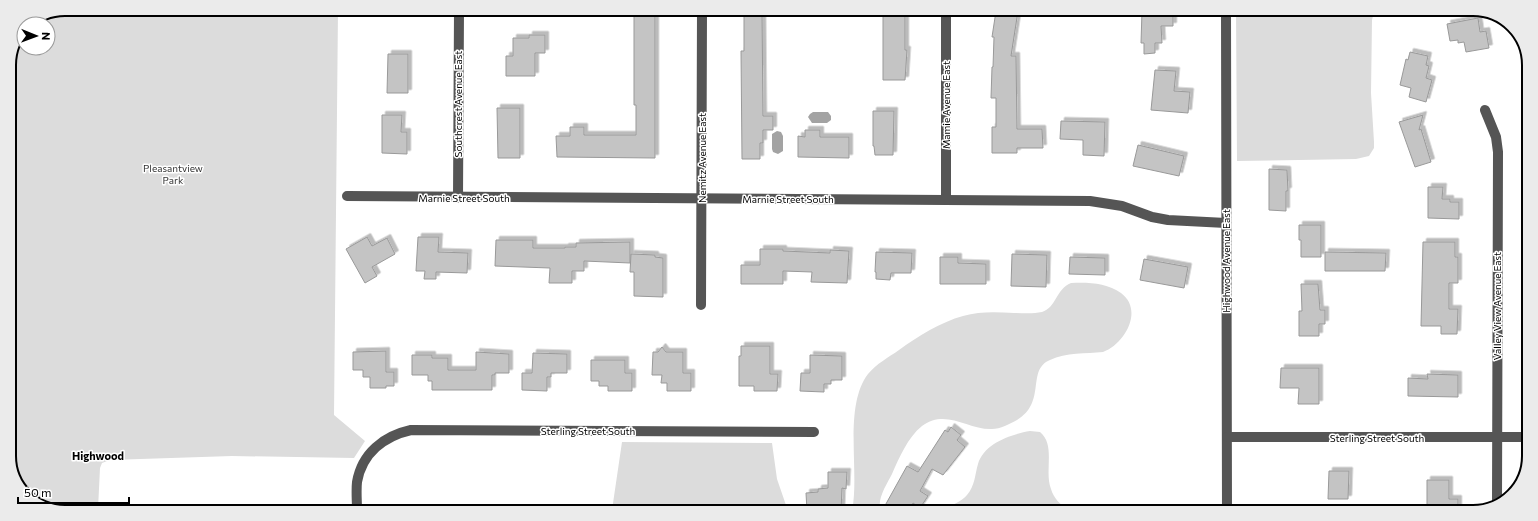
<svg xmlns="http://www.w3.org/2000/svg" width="1538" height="521" viewBox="0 0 1538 521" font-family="Commissioner,sans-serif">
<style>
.green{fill:#dcdcdc}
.water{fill:#a3a3a3}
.building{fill:#c4c4c4;stroke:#999;filter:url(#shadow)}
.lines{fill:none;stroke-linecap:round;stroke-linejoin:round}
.minor{stroke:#555;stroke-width:10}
.labels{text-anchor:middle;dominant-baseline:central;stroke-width:3;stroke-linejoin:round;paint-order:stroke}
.street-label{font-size:10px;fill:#000;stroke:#fff}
.park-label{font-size:10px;fill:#333;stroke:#fff}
.neighbourhood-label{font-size:11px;font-weight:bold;fill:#000;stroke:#fff}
.rim{fill:none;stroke:#000;stroke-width:2}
</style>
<defs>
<filter id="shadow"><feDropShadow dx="3.5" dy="-3.5" stdDeviation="0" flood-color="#0004"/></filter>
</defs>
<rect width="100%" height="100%" fill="#fff"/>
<g class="green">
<path d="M65,9L338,10L334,415L365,441L354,458L232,456L110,460L102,463L100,468L98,509H47L21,490L9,460V61L24,29V48H48V24H28Z"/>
<path d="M1236,11L1374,12L1372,20L1371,93L1374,142V148L1369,156L1356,159L1237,161Z"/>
<path d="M1071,283C1088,282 1107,283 1121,293C1144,310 1125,344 1103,352C1086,354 1066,352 1050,360C1026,370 1047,402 1017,420C1010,424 1000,429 992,429C968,430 946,408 922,426C908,437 899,458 892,474C887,484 876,500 881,511H852C860,472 843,407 868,374C876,364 889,357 899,350C918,336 941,322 963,316C980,311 997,312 1014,313C1023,313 1033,314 1042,312C1056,308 1056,289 1071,283Z"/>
<path d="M1030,431L1040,432C1056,445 1044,471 1051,489C1054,499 1061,505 1069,511H938C945,508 962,502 967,495C975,486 975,474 978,464C984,443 1012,434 1030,431Z"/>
<path d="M622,442L772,443L777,479L788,511L612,510Z"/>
</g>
<g class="water">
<path d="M813,112H828L831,116V120L827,123H812L808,117L810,114Z"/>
<path d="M777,131L781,132L783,136V151L778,154L773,152L772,149V134Z"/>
</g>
<g class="building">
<path d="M634,10H655V158L557,157L556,136H570V127H584V135H636V105H634Z"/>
<path d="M744,10H762L763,116H773V130H763V143H760V159H742L741,51H744Z"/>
<path d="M883,11H905V50H907L905,80H883Z"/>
<path d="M996,11H1018L1011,56H1016L1017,129H1042L1043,148H1017V153H992V127H996V98H991L992,67H993L994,37H992Z"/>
<path d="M1142,11H1173V26H1161L1162,43H1155V53L1144,54V43H1141Z"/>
<path d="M1478,18L1480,32L1486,31L1489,48L1466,52L1464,42L1458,43V40L1450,41L1447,24Z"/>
<path d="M529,35H545V53H535V76H506V56H513V38H529Z"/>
<path d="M1410,52L1428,56L1426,65L1429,66L1426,78L1432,80L1426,102L1409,97L1411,88L1400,85L1406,59L1408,60Z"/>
<path d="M388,54H408V93H387Z"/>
<path d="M1155,70L1176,71L1174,91L1190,92L1188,113L1151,110Z"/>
<path d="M497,108H520V158H498Z"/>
<path d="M873,111H894L893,155H875L874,146H873Z"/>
<path d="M382,115H402L401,132H407V154L382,153Z"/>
<path d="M1423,115L1419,130L1421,129L1431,162L1415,167L1399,122Z"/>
<path d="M1061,121L1105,122L1104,156L1083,155V140L1060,139Z"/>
<path d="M805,130H820V137H849V158L798,157V136L805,137Z"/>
<path d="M1138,145L1184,156L1179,176L1133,166Z"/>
<path d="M1269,169L1287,170L1288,191H1286V211L1269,210Z"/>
<path d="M1428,187H1443L1442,199H1450V202H1459V219L1428,218Z"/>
<path d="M1299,225H1321V257H1301V240H1299Z"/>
<path d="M367,237L372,246L387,238L395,254L372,267L377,276L365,283L346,249Z"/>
<path d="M418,237H439L438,252L468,253L467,273L436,272V279H424L425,271H416Z"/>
<path d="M496,240H533V248H565V247H576V243L630,242V263L584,261V271H572V283H549L550,268L495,266Z"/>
<path d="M1423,242H1455V257H1458V283H1449V309H1458L1457,334H1441V326H1421Z"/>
<path d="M760,249H783V251L830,253V250L849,251L847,283L811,282L812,272L783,271V284H741V265H760Z"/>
<path d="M876,252L912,253L911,273H891L890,280L876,279V272H875Z"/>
<path d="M1325,252L1386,253L1385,271H1325Z"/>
<path d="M631,254L655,255V257L663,258V297L634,296V272H630Z"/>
<path d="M1012,254L1047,255L1046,287L1011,286Z"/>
<path d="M940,257H958V263L986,264V284H940Z"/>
<path d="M1070,257L1105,258V275L1069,274Z"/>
<path d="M1144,259L1188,267L1184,288L1140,280Z"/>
<path d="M1301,284H1318L1320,310H1325V324H1319V336H1299V311H1302Z"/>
<path d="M741,346H770V374H778L777,391H754V386H739V356H741Z"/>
<path d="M662,347L666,352H683V373H691V391H667V383H661L662,375H652L653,352H658Z"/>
<path d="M386,351V372H394V386H386V388H370V377H363V370H353V352Z"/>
<path d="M476,352L509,354V373H495V375H492V390H432V381H428V375H412V355H432V358H448V370H476Z"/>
<path d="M533,353L567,354V373H551V377H547V391L522,390V373H532Z"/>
<path d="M810,355L842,356V380H831V384H824V392L800,391L801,373H810Z"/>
<path d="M591,360H625V373H632V391H608V386H599V381H591Z"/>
<path d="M1281,368H1319V404H1298L1299,388H1280Z"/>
<path d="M1427,374L1458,375V397L1408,396V378L1428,379Z"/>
<path d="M951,427L961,435L957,440L965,447L943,475L932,469L920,491L928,496L920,508L913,503L909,511H882L907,466L918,472L945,430L948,432Z"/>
<path d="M1329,471H1349L1348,499H1328Z"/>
<path d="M828,472H847L846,489L842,488L841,511H807L806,493L818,492V489L828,488Z"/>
<path d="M1427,480H1449V499H1458V512H1427Z"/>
</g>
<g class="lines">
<g class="minor">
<path d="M946,11V200"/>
<path d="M1226,11L1227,511"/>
<path d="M1485,110L1496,137L1498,152L1497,504"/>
<path d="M347,196L1090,201L1122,206L1152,217L1168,220L1226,223"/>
<path d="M458,198L459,10"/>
<path d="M701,305L702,10"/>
<path d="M1227,437H1526"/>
<path d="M357,510C357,501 356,491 357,482C362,453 384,436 411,430L814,432"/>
</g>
</g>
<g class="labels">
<g class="street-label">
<text transform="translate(458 104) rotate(-90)">Southcrest Avenue East</text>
<text transform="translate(946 105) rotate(-90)">Mamie Avenue East</text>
<text transform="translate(702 158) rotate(-90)">Nemitz Avenue East</text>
<text x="464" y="198">Marnie Street South</text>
<text x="788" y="199">Marnie Street South</text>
<text transform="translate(1226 261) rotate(-90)">Highwood Avenue East</text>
<text transform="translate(1497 306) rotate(-90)">Valley View Avenue East</text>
<text x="588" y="431">Sterling Street South</text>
<text x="1377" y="438">Sterling Street South</text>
</g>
<g class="park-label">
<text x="173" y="168">Pleasantview<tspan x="173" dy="12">Park</tspan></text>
</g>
<g class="neighbourhood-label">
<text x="98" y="455">Highwood</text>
</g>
</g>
<path d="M0 0H1538V521H0ZM65 16H1473A49 49 0 0 1 1522 65V456A49 49 0 0 1 1473 505H65A49 49 0 0 1 16 456V65A49 49 0 0 1 65 16Z" fill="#ebebeb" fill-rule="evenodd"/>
<path class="rim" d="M65 16H1473A49 49 0 0 1 1522 65V456A49 49 0 0 1 1473 505H65A49 49 0 0 1 16 456V65A49 49 0 0 1 65 16Z"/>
<g transform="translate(36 36) rotate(91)"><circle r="19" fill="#ffffff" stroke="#999999"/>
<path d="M0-3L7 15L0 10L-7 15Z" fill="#000000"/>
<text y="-6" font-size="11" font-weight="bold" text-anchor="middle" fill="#000000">N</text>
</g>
<path d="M18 497v6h111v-6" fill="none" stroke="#000000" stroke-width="2"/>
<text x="24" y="497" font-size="12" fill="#000000" stroke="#ffffff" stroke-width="3" paint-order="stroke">50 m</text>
</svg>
